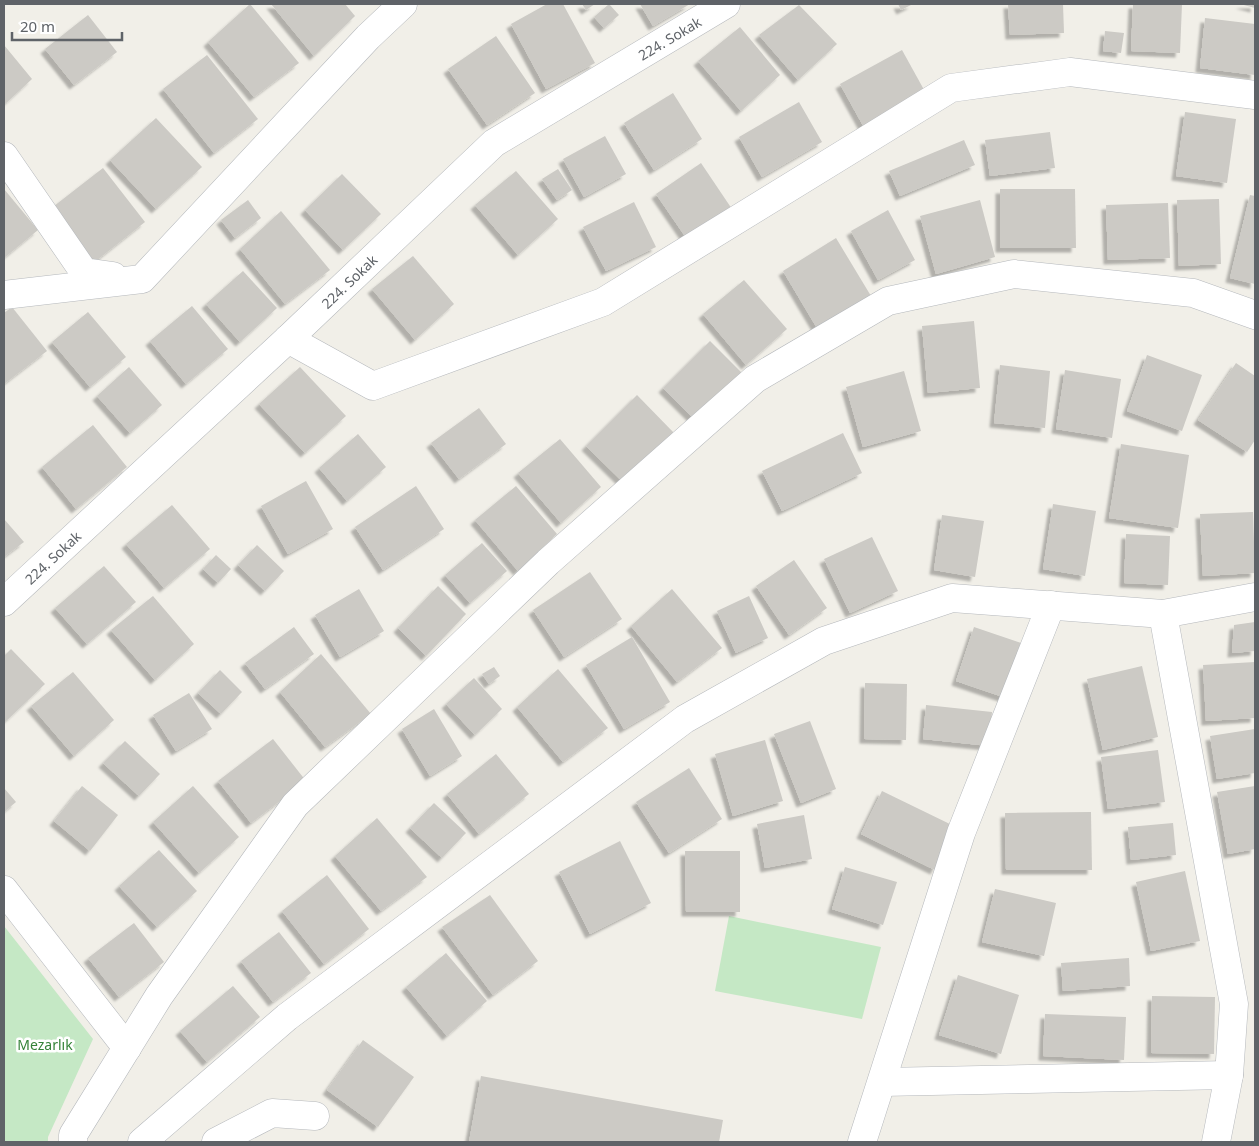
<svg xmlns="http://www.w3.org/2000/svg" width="1259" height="1146" viewBox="0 0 1259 1146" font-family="'Noto Sans',sans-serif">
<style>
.green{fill:#c5e8c5}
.building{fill:#cccac5;filter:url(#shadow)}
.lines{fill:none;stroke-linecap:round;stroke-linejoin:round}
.minor-casing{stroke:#b5b8bc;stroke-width:29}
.minor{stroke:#fff;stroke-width:28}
.labels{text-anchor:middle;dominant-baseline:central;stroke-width:5;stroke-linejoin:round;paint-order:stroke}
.street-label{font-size:14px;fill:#5f6368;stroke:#fff}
.park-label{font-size:14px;fill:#348238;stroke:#fff}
</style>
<defs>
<filter id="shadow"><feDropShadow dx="-4.5" dy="4.5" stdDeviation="1" flood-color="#0004"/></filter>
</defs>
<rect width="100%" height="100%" fill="#f1efe8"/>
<g class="green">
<path d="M729,916L881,947L862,1019L715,991Z"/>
<path d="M4,926L93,1039L48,1137V1142H4Z"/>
</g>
<g class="building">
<path d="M250,4L299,63L254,97L208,42Z"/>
<path d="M271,4H345L355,16L314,56Z"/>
<path d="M547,4H563L595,63L546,89L511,24Z"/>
<path d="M582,4H595L586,10Z"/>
<path d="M609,4L619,15L604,28L594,17Z"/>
<path d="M640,4H690L653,26Z"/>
<path d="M898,4H913L901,10Z"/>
<path d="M1008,4H1063L1064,33L1010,35Z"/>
<path d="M1133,4H1182L1180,53L1131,51Z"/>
<path d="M1240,4H1255V8Z"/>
<path d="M799,5L837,44L798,80L759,35Z"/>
<path d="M88,15L117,52L74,85L45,49Z"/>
<path d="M1205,18L1255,24V75L1200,68Z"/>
<path d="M740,27L780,75L741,111L698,61Z"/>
<path d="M1105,31L1124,33L1121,53L1103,51Z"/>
<path d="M496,36L535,93L487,125L448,69Z"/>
<path d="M4,45L32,79L4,105Z"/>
<path d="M902,50L928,97L866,131L840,84Z"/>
<path d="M207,55L258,119L214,153L163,89Z"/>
<path d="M673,93L702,139L654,170L624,123Z"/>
<path d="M799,102L822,142L762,177L739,137Z"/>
<path d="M1185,112L1236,119L1227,183L1176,176Z"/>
<path d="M156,118L202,167L156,209L110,160Z"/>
<path d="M1050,132L1055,168L990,176L985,140Z"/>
<path d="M605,136L626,174L584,197L563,159Z"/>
<path d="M964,140L975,165L900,196L889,171Z"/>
<path d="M701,163L734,212L689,242L656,194Z"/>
<path d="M103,168L145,222L92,264L49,210Z"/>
<path d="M558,169L572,190L557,200L542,179Z"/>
<path d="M516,171L558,219L518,255L475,205Z"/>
<path d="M342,174L381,214L343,250L305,210Z"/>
<path d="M4,189L38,230L4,258Z"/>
<path d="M1000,189H1075L1076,248H1000Z"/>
<path d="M1250,195L1255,196V284L1230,278Z"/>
<path d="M1219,199L1221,264L1179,266L1177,200Z"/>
<path d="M248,200L261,218L235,238L221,220Z"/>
<path d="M980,200L995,257L936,274L920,216Z"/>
<path d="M634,202L656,247L606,271L583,227Z"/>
<path d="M1168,203L1170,258L1108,260L1106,205Z"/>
<path d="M888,210L915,260L878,280L851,231Z"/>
<path d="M281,211L330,270L285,304L240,249Z"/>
<path d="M836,238L871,296L817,328L783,271Z"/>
<path d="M413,256L454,304L415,340L372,289Z"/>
<path d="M243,271L277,308L240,342L206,304Z"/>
<path d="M744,280L787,329L746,365L703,314Z"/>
<path d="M192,306L228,349L186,384L150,341Z"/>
<path d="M12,307L47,351L4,384V313Z"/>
<path d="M88,312L126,357L90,387L52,342Z"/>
<path d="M974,321L980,388L928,393L922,326Z"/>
<path d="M710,341L743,374L696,421L663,388Z"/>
<path d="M1147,355L1202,375L1182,431L1127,411Z"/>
<path d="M1236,363L1255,376V440L1247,452L1198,420Z"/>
<path d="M1000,365L1050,371L1045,428L994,423Z"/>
<path d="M129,367L162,405L130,433L97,396Z"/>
<path d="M300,367L346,416L305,453L259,404Z"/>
<path d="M1065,370L1121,379L1112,438L1056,429Z"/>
<path d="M904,371L921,431L863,447L846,387Z"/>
<path d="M637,395L675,434L625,484L586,446Z"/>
<path d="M479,408L506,444L459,479L431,443Z"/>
<path d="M93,425L127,467L76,509L42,467Z"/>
<path d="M843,433L862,473L782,511L762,471Z"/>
<path d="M358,434L386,467L347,501L319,468Z"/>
<path d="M560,439L601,487L561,523L518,473Z"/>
<path d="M1121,444L1189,455L1178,528L1109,518Z"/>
<path d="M306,481L333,529L288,554L261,506Z"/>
<path d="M416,486L444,529L383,570L355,527Z"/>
<path d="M516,486L557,534L518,571L475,520Z"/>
<path d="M1053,504L1096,511L1085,576L1043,569Z"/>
<path d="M172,505L210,549L164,588L126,544Z"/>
<path d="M1253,512L1255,573L1203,576L1200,514Z"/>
<path d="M942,515L984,521L975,577L934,570Z"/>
<path d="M4,519L24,542L4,557Z"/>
<path d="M1126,534L1170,536L1168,585L1124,583Z"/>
<path d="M872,537L898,591L850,613L824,559Z"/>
<path d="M482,543L507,571L470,603L445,575Z"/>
<path d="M257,545L284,571L265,591L238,565Z"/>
<path d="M216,555L231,569L218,583L203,569Z"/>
<path d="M794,560L827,608L789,635L756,586Z"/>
<path d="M104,566L136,602L87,644L55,608Z"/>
<path d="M590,572L622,619L564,657L533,610Z"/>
<path d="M438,586L466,614L426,656L398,628Z"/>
<path d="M359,589L384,631L340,657L315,615Z"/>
<path d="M672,589L722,648L677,682L631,626Z"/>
<path d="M153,596L194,644L155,680L111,630Z"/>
<path d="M749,596L768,638L736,653L717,611Z"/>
<path d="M1255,622V651L1232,653L1234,625Z"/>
<path d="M294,627L314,654L265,689L245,663Z"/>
<path d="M974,627L1024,644L1006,698L956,681Z"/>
<path d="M632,637L670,702L624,729L586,665Z"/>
<path d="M11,649L45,684L4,723V656Z"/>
<path d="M321,654L371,714L325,747L280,692Z"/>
<path d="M1255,662V718L1206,721L1203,665Z"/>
<path d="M1142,666L1158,737L1103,750L1087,679Z"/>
<path d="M494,667L500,676L489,684L482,674Z"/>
<path d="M558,669L608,728L563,762L517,707Z"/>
<path d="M220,670L242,692L221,714L198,693Z"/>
<path d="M73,672L114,720L74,756L31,706Z"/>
<path d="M474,678L502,709L475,735L446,704Z"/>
<path d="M865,683L907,684L906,740L864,739Z"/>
<path d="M189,693L212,729L176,751L153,715Z"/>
<path d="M926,705L992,712L989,746L923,739Z"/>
<path d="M434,709L462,756L430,776L402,729Z"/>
<path d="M810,721L836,789L801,803L774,734Z"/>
<path d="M1255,729V773L1217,779L1210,736Z"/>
<path d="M273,739L306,781L251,823L218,781Z"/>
<path d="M765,740L783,801L733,816L715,754Z"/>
<path d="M125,741L160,774L139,796L103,763Z"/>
<path d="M1158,750L1165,802L1108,809L1101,757Z"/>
<path d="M496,754L529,794L479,834L447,794Z"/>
<path d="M689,768L722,819L669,853L636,802Z"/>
<path d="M82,786L118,815L90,851L54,821Z"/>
<path d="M193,786L239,837L199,873L153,822Z"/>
<path d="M1255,786V849L1228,854L1217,792Z"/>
<path d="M4,788L16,802L4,812Z"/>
<path d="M882,791L956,827L935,870L861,834Z"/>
<path d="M434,803L466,833L442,858L410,828Z"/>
<path d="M1091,812L1092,870H1006L1005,813Z"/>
<path d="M804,815L812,859L765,868L757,824Z"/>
<path d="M377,818L427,877L381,911L335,856Z"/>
<path d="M1173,823L1176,855L1131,860L1128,827Z"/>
<path d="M620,841L651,903L590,934L559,872Z"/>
<path d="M159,850L197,891L157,927L119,886Z"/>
<path d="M685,851H740V912H686Z"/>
<path d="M845,867L897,882L883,925L832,909Z"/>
<path d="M1185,871L1200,941L1151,951L1136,882Z"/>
<path d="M327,875L369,929L324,964L282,911Z"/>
<path d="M995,889L1056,903L1044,956L982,942Z"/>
<path d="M490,895L538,961L493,995L442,927Z"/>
<path d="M134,923L164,962L119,997L88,958Z"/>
<path d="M279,932L311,973L273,1002L241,961Z"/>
<path d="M446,953L487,1001L447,1036L406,987Z"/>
<path d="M1129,958L1130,986L1063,991L1061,963Z"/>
<path d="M958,975L1019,995L1001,1054L939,1035Z"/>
<path d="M233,986L260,1017L207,1062L180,1031Z"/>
<path d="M1152,996L1215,997L1214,1054L1151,1053Z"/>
<path d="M1045,1014L1126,1017L1124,1060L1043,1056Z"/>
<path d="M363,1040L414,1077L378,1127L327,1090Z"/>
<path d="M481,1076L723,1120L719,1142H469Z"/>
</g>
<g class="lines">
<defs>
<g id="minor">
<path d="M4,156L84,272L113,276"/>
<path d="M4,295L142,279L368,37L403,4"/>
<path d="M288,339L373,386L603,302L951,88L1070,72L1255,95"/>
<path id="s1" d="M4,602L288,339L494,143L726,4"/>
<path d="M1163,614L1234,1004L1229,1075L1216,1142"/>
<path d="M4,890L127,1048"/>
<path d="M882,1082L1229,1075"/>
<path d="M73,1142V1135L159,996L295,805L548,562L755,379L888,301L1014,274L1193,293L1255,315"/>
<path d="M142,1142L287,1017L685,719L824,641L952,598L1163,614L1255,597"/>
<path d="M216,1142L272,1113L315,1116"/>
<path d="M862,1142L961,833L1051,605"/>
</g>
</defs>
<use href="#minor" class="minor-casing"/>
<use href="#minor" class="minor"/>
</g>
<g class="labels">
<g class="street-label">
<text stroke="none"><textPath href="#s1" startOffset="876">224. Sokak</textPath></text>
<text stroke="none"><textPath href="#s1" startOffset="471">224. Sokak</textPath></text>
<text stroke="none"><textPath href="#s1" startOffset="66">224. Sokak</textPath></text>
</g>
<g class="park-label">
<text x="45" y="1044">Mezarlık</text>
</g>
</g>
<rect width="1259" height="1146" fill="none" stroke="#5f6368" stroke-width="10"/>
<path d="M12 32v8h110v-8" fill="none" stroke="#5f6368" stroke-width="2.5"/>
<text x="20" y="32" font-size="15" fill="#5f6368" stroke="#ffffff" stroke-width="4" paint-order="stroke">20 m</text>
</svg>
